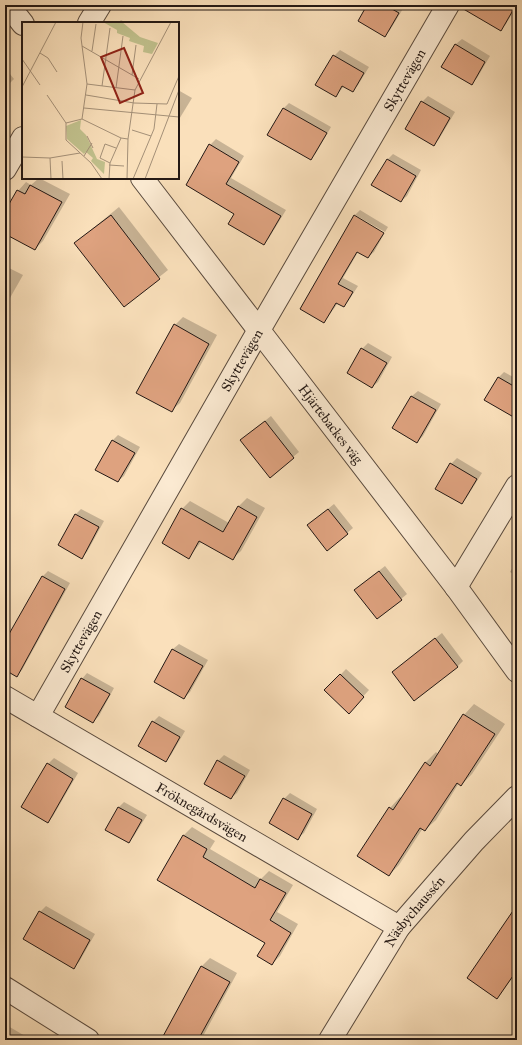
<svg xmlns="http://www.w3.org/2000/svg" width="522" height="1045" viewBox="0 0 522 1045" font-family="'IM FELL Great Primer',serif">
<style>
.shadow{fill:#0003}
.building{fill:#dea27f;stroke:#231814}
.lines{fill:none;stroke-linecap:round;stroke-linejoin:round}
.minor-casing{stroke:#594a3e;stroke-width:24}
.tertiary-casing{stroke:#594a3e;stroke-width:24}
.minor{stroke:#fcebd3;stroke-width:22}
.tertiary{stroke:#fcebd3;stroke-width:22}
.labels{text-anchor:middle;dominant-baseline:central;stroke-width:4;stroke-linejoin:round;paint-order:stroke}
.street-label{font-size:14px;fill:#231814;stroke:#fcebd3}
.inset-road{fill:none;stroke:#a49078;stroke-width:1}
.view{fill:#8f2418;fill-opacity:0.15;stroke:#8f2418;stroke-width:2}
.inset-edge{fill:none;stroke:#231814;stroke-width:2}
</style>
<rect width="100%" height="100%" fill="#fae0bb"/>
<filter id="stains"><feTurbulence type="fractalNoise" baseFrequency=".005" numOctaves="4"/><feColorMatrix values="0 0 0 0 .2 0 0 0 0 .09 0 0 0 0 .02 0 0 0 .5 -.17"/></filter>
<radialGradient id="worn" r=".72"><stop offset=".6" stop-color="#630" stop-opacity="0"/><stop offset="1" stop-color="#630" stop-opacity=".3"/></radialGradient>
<g class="shadow">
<path d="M368,5H400L404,7L390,30L385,35Z"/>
<path d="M477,5H517L506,24L500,30Z"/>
<path d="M121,20L126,23H118Z"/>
<path d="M462,39L490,56L477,78L472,83L443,67L456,44Z"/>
<path d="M340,50L369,67L358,85L352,91L344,86L336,96L334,56Z"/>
<path d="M5,68L14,79L5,88Z"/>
<path d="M178,90L192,98L178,121Z"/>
<path d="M428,96L455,112L439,139L433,145L406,129L422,102Z"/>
<path d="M289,103L331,127L316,153L310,159L284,108Z"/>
<path d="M216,139L244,156L231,178L286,210L269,238L264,244L236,213L210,145Z"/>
<path d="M393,154L421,170L407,196L401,201L387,160Z"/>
<path d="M39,178L70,194L43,241L35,249L5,218V214L18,191L26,182L31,185Z"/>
<path d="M119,207L168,270L124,305L75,243Z"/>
<path d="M360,210L388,227L385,232L355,215Z"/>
<path d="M355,217L384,234L374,252L368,257L358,252L343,278L358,286L349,300L344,306L338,303L324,322Z"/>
<path d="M5,266L23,275L10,298L5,303Z"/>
<path d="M183,317L217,335L180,403L171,411L175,325Z"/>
<path d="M368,343L392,357L378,382L372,387L362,349Z"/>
<path d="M504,372L517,379V409L498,378Z"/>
<path d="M418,391L441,404L423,436L417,442L394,428L412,396Z"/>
<path d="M271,416L299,452L270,476L247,435Z"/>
<path d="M118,435L140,447L124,476L118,481L113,440Z"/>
<path d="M457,458L482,473L467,497L461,503L451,464Z"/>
<path d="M247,498L265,508L241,551L232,559L202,541L189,557L182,509L190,501L229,523L239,506Z"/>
<path d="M334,504L353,528L347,533L308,525Z"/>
<path d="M81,509L104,521L87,552L82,557L76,514Z"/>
<path d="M517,560V576L510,572Z"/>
<path d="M385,566L407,594L401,599L361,585Z"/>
<path d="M48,571L70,583L22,670L17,675L5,669V632L7,630L11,633L42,577Z"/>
<path d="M517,616V627L512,621Z"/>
<path d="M442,633L463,661L457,667L393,672Z"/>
<path d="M179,644L208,660L190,692L184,698L155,682L173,649Z"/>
<path d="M346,669L369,690L349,712L326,690Z"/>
<path d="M87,673L114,688L99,716L93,722L82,679Z"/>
<path d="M474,704L505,724L472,774L461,785L459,783L436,820L425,830L423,828L399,865L389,875L390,808L400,797L402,799L425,763L436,752L438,754L464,715Z"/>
<path d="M159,716L185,731L171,755L165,761L153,722Z"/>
<path d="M224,755L250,770L237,793L231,798L218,761Z"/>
<path d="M54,758L78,773L53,816L48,822V764Z"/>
<path d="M290,793L317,809L304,833L298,838L271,823L284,799Z"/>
<path d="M124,802L147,815L134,836L129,842L106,829L119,807Z"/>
<path d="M192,827L215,841L210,849L261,879L269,871L293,885L277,912L298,924L280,956L272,964L267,942L158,879L184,835Z"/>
<path d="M46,906L95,934L79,962L73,968L24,939L40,912Z"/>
<path d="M517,907V972L497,998Z"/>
<path d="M210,958L237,973L201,1040H164L202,966Z"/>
<path d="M8,1026L32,1040H5V1030Z"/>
</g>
<g class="building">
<path d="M367,5H385L399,13L385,37L358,21Z"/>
<path d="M460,5H516L501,31L460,7Z"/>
<path d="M455,44L485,62L472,85L441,67Z"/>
<path d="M333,55L364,73L353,92L342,86L336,97L315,85Z"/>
<path d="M421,101L450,118L434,146L405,129Z"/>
<path d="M283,108L327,133L311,160L267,135Z"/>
<path d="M209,144L239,162L226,184L281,216L264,245L228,224L234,214L186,185Z"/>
<path d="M387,159L416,176L401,202L371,185Z"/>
<path d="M30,185L62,202L35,250L5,234V211L17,190L25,194Z"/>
<path d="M111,215L160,279L124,307L74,243Z"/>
<path d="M354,215L384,233L368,258L357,252L338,284L353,292L344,307L336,303L324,323L300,309Z"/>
<path d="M174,324L209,344L172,412L136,393Z"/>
<path d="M361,348L387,363L372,388L347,373Z"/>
<path d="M498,377L517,388V419L484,400Z"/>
<path d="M411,396L436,410L417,443L392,428Z"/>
<path d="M265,421L294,458L270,478L240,440Z"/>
<path d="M112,440L135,453L118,482L95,470Z"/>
<path d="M450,463L477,479L462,504L435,489Z"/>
<path d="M238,506L257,517L233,560L199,541L189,559L162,543L181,508L223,532Z"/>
<path d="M328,509L348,534L327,551L307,525Z"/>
<path d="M75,514L99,527L82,559L58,545Z"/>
<path d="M379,571L402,600L377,619L354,590Z"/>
<path d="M42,576L65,589L17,677L5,670V641Z"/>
<path d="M435,638L458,667L414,701L392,672Z"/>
<path d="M172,649L203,666L184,699L154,682Z"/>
<path d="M340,674L364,697L349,714L324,690Z"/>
<path d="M81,678L110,694L93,723L65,707Z"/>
<path d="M463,714L495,734L461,786L457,783L425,831L420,828L389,876L357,856L389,807L393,810L425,762L430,766Z"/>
<path d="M152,721L180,737L166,762L138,746Z"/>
<path d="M217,760L245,776L231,799L204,784Z"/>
<path d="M47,763L73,779L48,823L21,807Z"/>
<path d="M283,798L312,814L298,840L269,823Z"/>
<path d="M118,807L142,820L129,843L105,830Z"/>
<path d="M183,835L207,849L203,857L255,888L260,879L286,893L270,920L291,933L272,965L257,956L265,943L157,880Z"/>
<path d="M517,905V970L497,999L467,978Z"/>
<path d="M39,911L90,940L74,969L23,939Z"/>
<path d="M201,966L230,982L198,1040H161Z"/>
</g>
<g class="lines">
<defs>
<g id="minor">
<path d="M8,5L23,24"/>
<path d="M89,23L100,5"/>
<path d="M5,169L23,138"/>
<path id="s1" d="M142,178L456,587L517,671"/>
<path d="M456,587L517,486"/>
<path id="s2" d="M5,697L399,927"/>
<path id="s3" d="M38,716L259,330L448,5"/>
<path d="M5,988L88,1040"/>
</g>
<g id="tertiary">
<path id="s4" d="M330,1040L399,927L474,841L517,797"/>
</g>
</defs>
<use href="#minor" class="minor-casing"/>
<use href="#tertiary" class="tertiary-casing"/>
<use href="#minor" class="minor"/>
<use href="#tertiary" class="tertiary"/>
</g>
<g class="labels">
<g class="street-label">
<text stroke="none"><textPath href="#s3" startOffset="734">Skyttevägen</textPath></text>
<text stroke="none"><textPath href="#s3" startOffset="410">Skyttevägen</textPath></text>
<text stroke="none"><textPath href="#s1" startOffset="310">Hjärtebackes väg</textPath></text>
<text stroke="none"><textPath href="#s3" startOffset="86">Skyttevägen</textPath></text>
<text stroke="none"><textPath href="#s2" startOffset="228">Fröknegårdsvägen</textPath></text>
<text stroke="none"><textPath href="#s4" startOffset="154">Näsbychaussén</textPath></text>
</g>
</g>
<g transform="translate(22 22)">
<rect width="157" height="157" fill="#fae0bb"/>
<path d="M81,0H100L118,15L136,21L130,32L121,30L122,24L107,19L108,16L95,11V8ZM59,98L58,107L64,113L75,137L83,140L82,152L69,139L71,136L64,130L62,132L45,117L44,104Z" fill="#c1c18d"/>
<path class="inset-road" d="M60,24L117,57M70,29L74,2M18,31L26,36L35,50M0,37L18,63M110,53L114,23M65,62L113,68M80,64L88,6M0,65L34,0M94,66L101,14M25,73L44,101M64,73L112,81L145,82L157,54M62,86L157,95M60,97L65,62L59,16L61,0M60,97L44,101V118L69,141L80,157M60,97L99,116L106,117M110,108L129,114M65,114L71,126M62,134L70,121M0,135L28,136L58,131M28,136L29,157M40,139L41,157M88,141L78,136L83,122L94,126M87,143L102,144M87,157L88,141L99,116M105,157L106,117L113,68L149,0M111,157L132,107L135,82M123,157L157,68"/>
<path class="view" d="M102,26L121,71L98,81L79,35Z"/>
<rect width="157" height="157" class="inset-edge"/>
</g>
<rect width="522" height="1045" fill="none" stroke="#fae0bb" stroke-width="20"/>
<rect x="6" y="6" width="510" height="1033" fill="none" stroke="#231814" stroke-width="2"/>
<rect x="10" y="10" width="502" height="1025" fill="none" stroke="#231814"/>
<rect width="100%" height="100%" filter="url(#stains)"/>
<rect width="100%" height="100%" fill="url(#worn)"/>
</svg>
